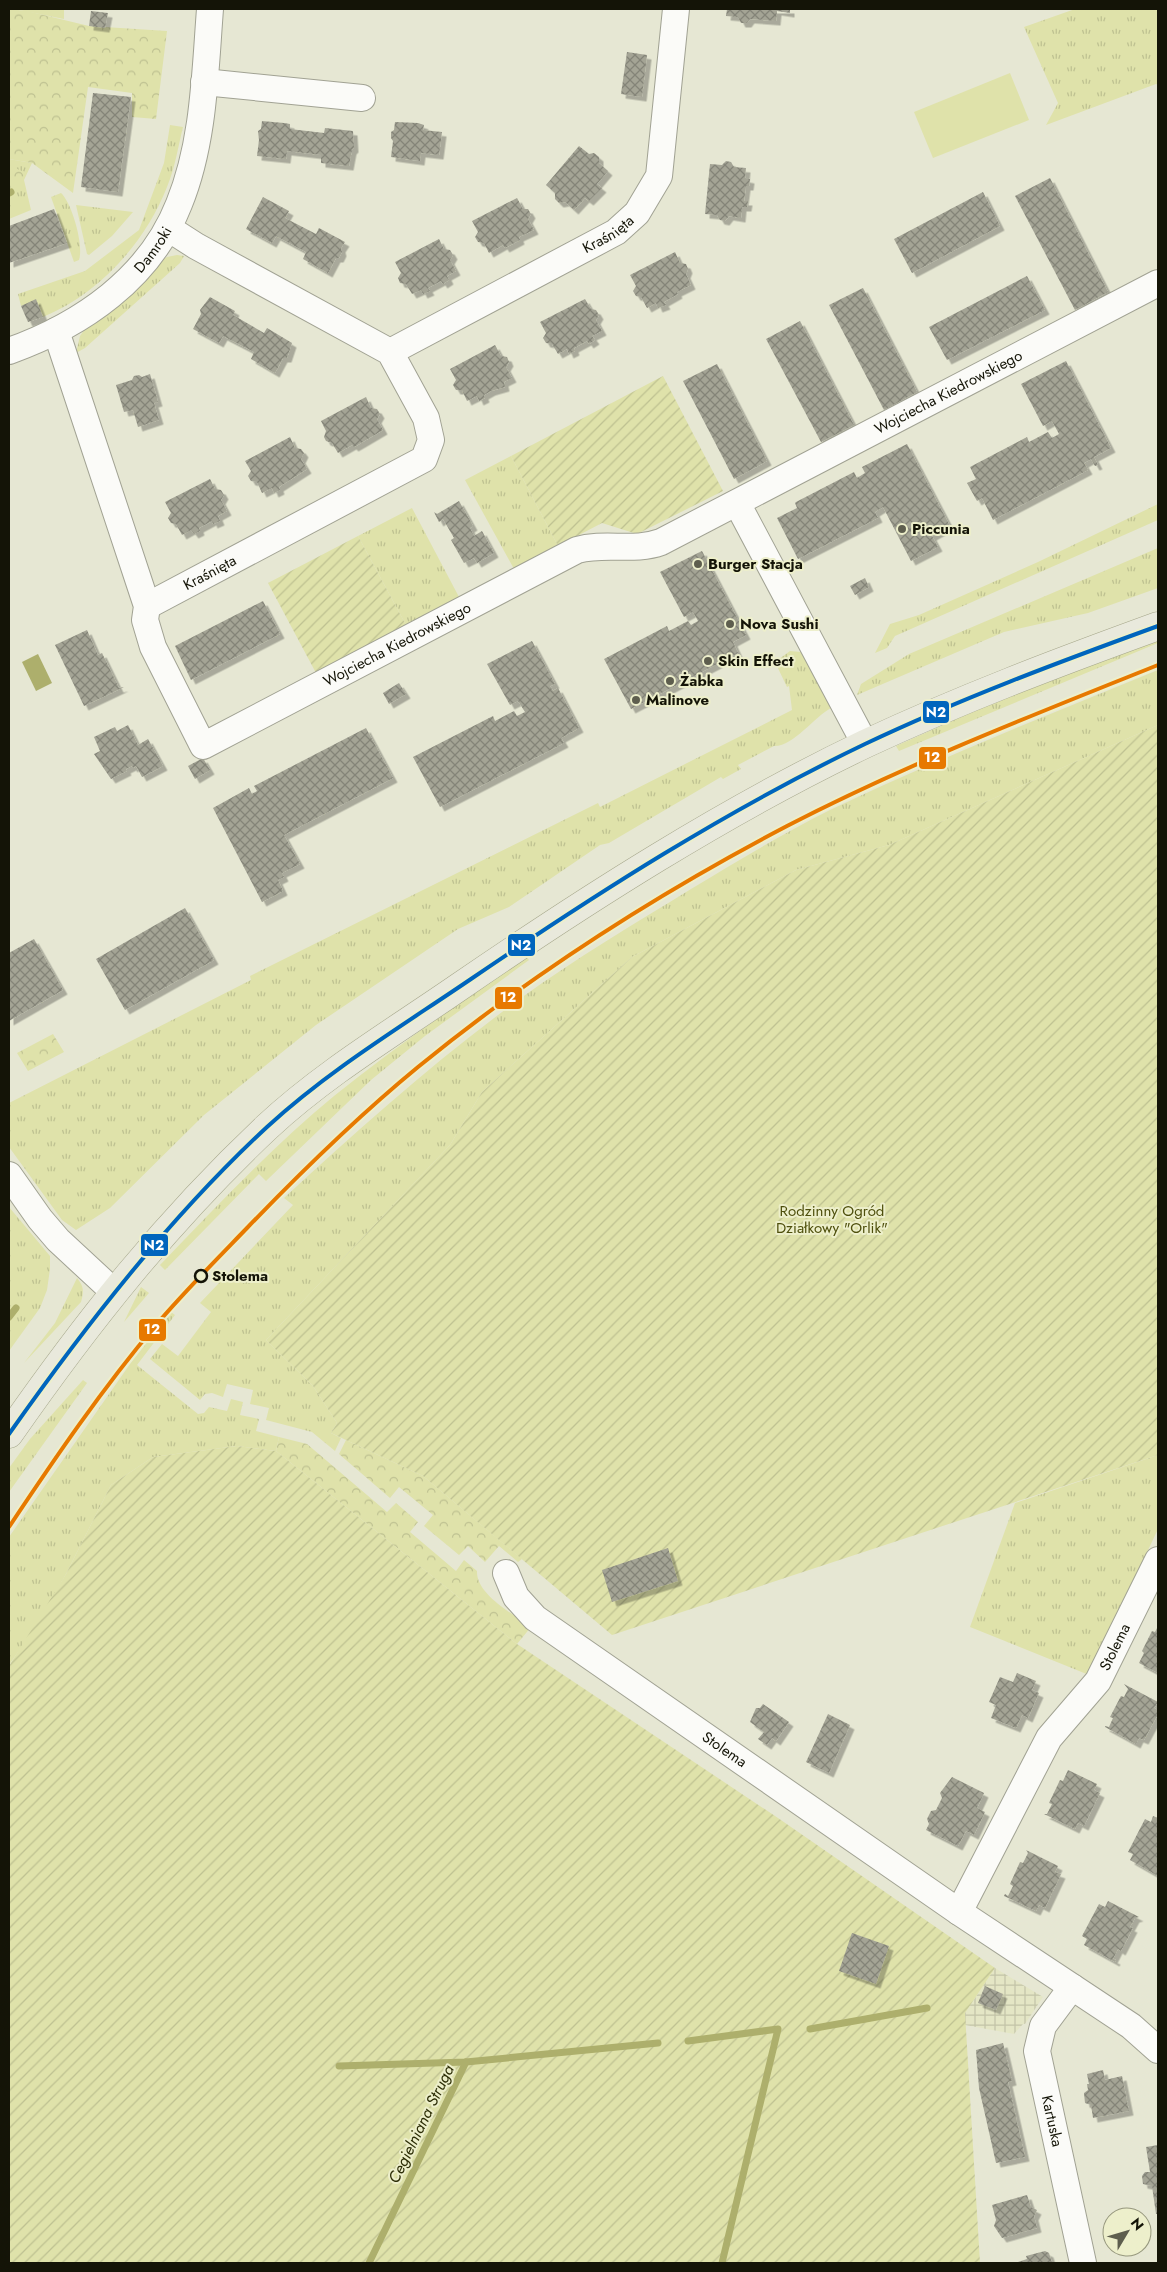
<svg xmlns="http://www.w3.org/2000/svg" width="1167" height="2272" viewBox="0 0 1167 2272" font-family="Jost,sans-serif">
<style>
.industrial{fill:url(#industrial-grid)}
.grass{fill:url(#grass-tufts)}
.forest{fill:url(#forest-crowns)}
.garden{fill:url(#garden-furrows)}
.pitch{fill:#dfe2aa}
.water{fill:#adaf6c}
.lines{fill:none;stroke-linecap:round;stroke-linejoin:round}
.stream{stroke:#adaf6c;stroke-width:7}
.building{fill:url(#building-cross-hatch);filter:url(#shadow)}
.minor-casing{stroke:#a1a293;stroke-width:28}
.major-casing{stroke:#a5a68a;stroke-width:29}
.minor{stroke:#fbfbf8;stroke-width:26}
.major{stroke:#e9e9dc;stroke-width:28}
.bus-1-casing{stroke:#edefcb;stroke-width:8}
.bus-1{stroke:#0065bd;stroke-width:4}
.tram-1-casing{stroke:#edefcb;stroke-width:8}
.tram-1{stroke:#e77900;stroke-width:4}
.poi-dot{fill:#5e5e4e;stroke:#edefcb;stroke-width:2}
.stop-dot{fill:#edefcb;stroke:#141407;stroke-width:2.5}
.labels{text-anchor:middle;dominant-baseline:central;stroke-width:4;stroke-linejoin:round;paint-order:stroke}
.street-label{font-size:15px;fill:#141407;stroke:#edefcb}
.poi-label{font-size:15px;font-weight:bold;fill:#141407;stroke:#edefcb;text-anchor:start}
.park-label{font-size:15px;fill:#4e4f0c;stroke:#edefcb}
.stop-label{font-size:15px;font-weight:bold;fill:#141407;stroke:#edefcb;text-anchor:start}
.water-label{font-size:16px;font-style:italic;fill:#2d2e07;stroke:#edefcb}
.line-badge{stroke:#edefcb;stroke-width:2}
.badge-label{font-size:14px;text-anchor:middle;font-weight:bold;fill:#fff}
</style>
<defs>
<pattern id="industrial-grid" width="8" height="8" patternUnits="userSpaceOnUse" patternTransform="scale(1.25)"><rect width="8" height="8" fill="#e4e6c5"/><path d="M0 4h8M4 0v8" fill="none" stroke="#c3c4a8"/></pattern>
<pattern id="grass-tufts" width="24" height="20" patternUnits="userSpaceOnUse" patternTransform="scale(1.25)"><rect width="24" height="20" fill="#dfe2aa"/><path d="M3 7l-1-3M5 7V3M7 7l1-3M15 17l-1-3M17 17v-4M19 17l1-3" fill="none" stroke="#bec191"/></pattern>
<pattern id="forest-crowns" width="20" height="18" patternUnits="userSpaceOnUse" patternTransform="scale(1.25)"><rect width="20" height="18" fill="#dfe2aa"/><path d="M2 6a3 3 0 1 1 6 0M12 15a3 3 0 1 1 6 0" fill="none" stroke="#bec191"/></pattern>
<pattern id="garden-furrows" width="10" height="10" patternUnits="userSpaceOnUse" patternTransform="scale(1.25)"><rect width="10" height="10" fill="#dfe2aa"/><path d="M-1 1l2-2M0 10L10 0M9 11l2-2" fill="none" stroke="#bec191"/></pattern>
<pattern id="building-cross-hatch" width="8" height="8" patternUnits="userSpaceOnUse" patternTransform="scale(1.25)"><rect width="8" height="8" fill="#a4a495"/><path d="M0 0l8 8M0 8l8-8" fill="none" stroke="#848478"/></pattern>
<filter id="shadow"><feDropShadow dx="4.5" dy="4.5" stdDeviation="0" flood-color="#0004"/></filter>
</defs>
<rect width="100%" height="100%" fill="#e6e7d3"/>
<path class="industrial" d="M995,1968L1043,1997L1025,2024H1023L1014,2034L965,2025V2013Z"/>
<g class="grass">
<path d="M14,9H64V19Z"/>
<path d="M1075,9H1158V85L1156,84L1046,125L1058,103L1024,27Z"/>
<path d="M170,125L183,127C178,147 175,168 167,187C145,243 99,294 43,317L36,300L21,306L18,294L85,271L139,230L164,163Z"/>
<path d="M9,159L32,163L24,180L31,210L9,219Z"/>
<path d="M61,193C72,203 84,246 79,260L74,262L51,197Z"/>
<path d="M76,205L133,212L112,236L89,255L87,254Z"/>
<path d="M177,255L184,256L180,263L85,348L76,353L80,336L85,329L161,261L167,257Z"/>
<path d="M511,456L558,546L514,569L465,480Z"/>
<path d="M1158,504V520L895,636L887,648L875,653L890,624L919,615L1038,562Z"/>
<path d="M412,508L459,597L406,625L358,536Z"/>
<path d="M1158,548V588L1088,613L1004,632L857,695L861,684L909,654Z"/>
<path d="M1158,640V643L899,751L896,746L1008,696Z"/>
<path d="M790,651L801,652L831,708C814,717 793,747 774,746L738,765L741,769L723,779L721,777L609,843L600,845L509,907L458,929L316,1025L204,1115L110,1208L76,1230L62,1220L9,1147V1103L251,980L250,976L598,803L600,807L792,710L789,686L787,687L775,662Z"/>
<path d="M1158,670V725L889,845L796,870L632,957L482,1092L450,1145L266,1340L313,1386L337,1423L331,1433L341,1438L335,1451L312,1432L266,1420L269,1408L250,1404L253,1390L227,1384L223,1397L212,1393L205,1394L200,1400L150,1359L162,1344L178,1356L211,1312L200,1303L293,1205L284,1198C360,1128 437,1059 521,998C575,959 634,924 691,889C736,862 782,834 830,810C937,759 1048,715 1158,670Z"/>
<path d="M527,957L529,960L425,1036L371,1080L266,1181L259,1174L165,1270L160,1265C216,1207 271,1148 334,1096C396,1046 461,1002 527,957Z"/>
<path d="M9,1207L50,1256V1269L47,1290L40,1308L9,1351Z"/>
<path d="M77,1278C84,1286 84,1292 81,1302L24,1363L55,1323Z"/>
<path d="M141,1287L149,1293L124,1322Z"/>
<path d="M171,1312L175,1315L137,1365L198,1414L204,1413L209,1407L227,1411L231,1399L243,1402L240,1415L259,1419L256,1431L279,1437L276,1451L237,1446L153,1457L111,1485L66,1574L36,1626L9,1665V1537L130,1364Z"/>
<path d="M83,1380L87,1383L9,1492V1468L30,1439Z"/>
<path d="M1158,1455V1529L1089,1675L970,1627L1015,1503Z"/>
</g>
<g class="forest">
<path d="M9,9L27,11L89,26L167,31L156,119L132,117V93L88,87L73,193L32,163L9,159Z"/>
<path d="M9,165L26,173L23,180L22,188L15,194L9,189Z"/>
<path d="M53,1034L64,1052L28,1071L17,1053Z"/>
<path d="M279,1437L307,1444L387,1512L396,1503L418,1522L410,1532L456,1571L464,1560L477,1571C476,1594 513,1614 531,1627L517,1644L276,1451Z"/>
<path d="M346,1440L423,1476L522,1559L518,1562L499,1546L485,1562L468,1546L459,1555L424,1526L433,1515L399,1487L390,1498L339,1454Z"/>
</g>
<g class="garden">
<path d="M663,376L723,491L637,534L602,523L558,546L511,456Z"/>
<path d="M358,536L406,625L316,673L268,583Z"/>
<path d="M1158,725V1455L612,1635L423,1476L331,1433L337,1423L313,1386L266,1340L450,1145L482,1092L632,957L796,870L889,845Z"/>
<path d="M237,1446L276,1451L517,1644L778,1818L995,1968L965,2013L980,2263H9V1666L66,1574L111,1485L153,1457Z"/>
</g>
<path class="pitch" d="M1010,73L1029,120L933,158L914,112Z"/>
<path class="water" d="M38,654L52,683L36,691L22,662Z"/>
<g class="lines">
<g class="stream">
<path d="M9,193L11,192"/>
<path d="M9,1317L16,1308"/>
<path d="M810,2029L927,2008"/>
<path d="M688,2041L778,2029L722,2263"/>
<path d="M339,2066L466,2062L658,2043"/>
<path d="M369,2263L466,2062"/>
</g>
</g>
<g class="building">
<path d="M727,9H790V13L777,11L776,21L750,19L747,23H741L738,17L726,16Z"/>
<path d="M91,11L108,13L105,28L89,26Z"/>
<path d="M627,52L647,55L642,97L621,94Z"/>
<path d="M93,93L131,97L118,192L81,187Z"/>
<path d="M262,121L284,123L290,124V129L324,133L325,128L353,131L354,148L352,150L349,166L321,163V155L287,151L286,159L257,156L259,140L258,131L261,129Z"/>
<path d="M395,122L418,123L424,125L423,130L442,132L439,155L421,153L420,161L391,157L393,141L391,138V132L394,130Z"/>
<path d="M579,146L589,154L594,153L599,157V163L608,171L597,184L602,188L589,201L585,198L574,210L565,202L559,203L555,199V193L546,185Z"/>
<path d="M726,161L731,162L734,167L746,168L745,178L750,179L749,186H746L744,201H748L747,207H742L741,218L729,216L725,221L720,220L717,215L705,214L710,164L722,165Z"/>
<path d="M1050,178L1108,292L1075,310L1015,196Z"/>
<path d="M983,192L1000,226L912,273L894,239Z"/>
<path d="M263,197L289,211L285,218L316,234L319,228L345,242L341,248L342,252L339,258H336L328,273L303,259L306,252L276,236L272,243L246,229Z"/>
<path d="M517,198L523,209H528L531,214L528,219L534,230L519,237L520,240L505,248L503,245L489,253L484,243L478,242L475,237L478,232L472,221Z"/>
<path d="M54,209L67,243L9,263V226Z"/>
<path d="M439,239L444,249L450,250L453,255L450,260L456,271L447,276L449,280L443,284L441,281L428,288L430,291L423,294L421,290L412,294L406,284L400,283L398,278L401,273L395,262Z"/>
<path d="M675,252L680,263L686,264L688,269L686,274L691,285L677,292L678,294L664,302L666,305L658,308L656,303L647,308L641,297L636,296L633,291L636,286L630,275Z"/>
<path d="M1027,276L1045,310L947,360L929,327Z"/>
<path d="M863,288L917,392L884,410L829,305Z"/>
<path d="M210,297L235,311L233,315L264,333L267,328L292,343L287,358H283L275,373L251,359L254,352L223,336L219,343L193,329L201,314L200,310Z"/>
<path d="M36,299L43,317L28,322L21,306Z"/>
<path d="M585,299L591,309L596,310L599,315L596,320L602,331L592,336L595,340L589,344L587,341L574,348L575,351L569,354L567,349L558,354L552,344L546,343L543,338L546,333L540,322Z"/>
<path d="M800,321L854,425L821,442L766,339Z"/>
<path d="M495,345L501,356L507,357L509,362L506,367L512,378L504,382L505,387L491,391L484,395L485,398L479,401L477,396L467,401L462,390H456L453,385L456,380L450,369Z"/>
<path d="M1066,361L1111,448L1094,457L1098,465L1095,466L1091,459L1084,463L1088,470L993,520L982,498L977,501L967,483L976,479L970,467L1027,437L1029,442L1048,432L1052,438L1059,434L1052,421L1043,426L1021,384Z"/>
<path d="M717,364L767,461L734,479L683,381Z"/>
<path d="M150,374L158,402L154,403L159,420L138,427L133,410L124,412L116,385L132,380L134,376L139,375L142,377Z"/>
<path d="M366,397L371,408L377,409L380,414L377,419L383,430L361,443L354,447L352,445L338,453L332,443L326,441L324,437L326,431L321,421Z"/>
<path d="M290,437L295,448L301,449L304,453L301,459L307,469L279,487L280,490L274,493L272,488L262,493L257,482L251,481L248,476L251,471L245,461Z"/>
<path d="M907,444L950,526L932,536L938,547L911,561L883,507L875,512L878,518L798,559L777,518L797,508L795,503L796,502L854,472L857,478L865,473L862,467Z"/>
<path d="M210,479L215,489L221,490L224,495L221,500L227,511L218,516L220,521L213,524L212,521L199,528L200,531L194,534L191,530L182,535L176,524L171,523L168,518L171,513L165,502Z"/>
<path d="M459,501L473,526L470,528L474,536L482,531L494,553L477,563L474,558L464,563L451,540L454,538L443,519L439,522L434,512L437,514Z"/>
<path d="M702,551L746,635L733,642L738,653L631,709L604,659L667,626L669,631L688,621L691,625L698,621L693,612L684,617L660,572Z"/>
<path d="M865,578L869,587L855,595L850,586Z"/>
<path d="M263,601L280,634L191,680L175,646Z"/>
<path d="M87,630L98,655L102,653L119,688L124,687L84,706L55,645Z"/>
<path d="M532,641L555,684L550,686L553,691L558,688L579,728L561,738L564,743L440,807L413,757L493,716L495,721L514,711L517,716L525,712L518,701L510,705L487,664Z"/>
<path d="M399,683L406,694L389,704L383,693Z"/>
<path d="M128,725L138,745L148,739L163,766L142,777L136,766L133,768L132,766L126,769L127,771L111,779L94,754L100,751L94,737L115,727L117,731Z"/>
<path d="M366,728L393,778L284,835L300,864L282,873L284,877L278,880L283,891L262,902L213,808L249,788L252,794L257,791L254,786Z"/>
<path d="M203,758L210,770L195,779L188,766Z"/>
<path d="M185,908L214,960L125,1010L96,959Z"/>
<path d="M34,939L63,990L9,1021V953Z"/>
<path d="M668,1548L678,1581L612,1602L602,1570Z"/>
<path d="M1158,1626V1673L1139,1663L1144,1653L1142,1651L1152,1631L1155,1632Z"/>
<path d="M1017,1673L1036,1681L1032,1690L1039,1693L1028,1718L1022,1715L1016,1728L991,1718L996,1705L989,1702L1000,1677L1013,1682Z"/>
<path d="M1124,1684L1158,1702L1154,1708L1158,1710V1714L1144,1740L1139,1738L1136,1744L1105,1727V1726L1109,1727L1113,1718L1110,1717L1121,1696L1124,1697L1128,1689Z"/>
<path d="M763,1704L789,1722L776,1741L772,1738L767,1745L758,1739L764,1732L750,1722L756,1708H760Z"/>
<path d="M828,1714L850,1725L829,1773L806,1762Z"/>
<path d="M1068,1770L1097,1784L1094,1790L1100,1793L1084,1826L1078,1823L1075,1829L1044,1814H1047L1052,1804L1049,1803L1060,1780L1063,1781Z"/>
<path d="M952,1777L984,1793L977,1808L985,1812L974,1835L966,1831L958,1846L926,1830L929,1824L927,1819L931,1811L936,1810L942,1798L940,1793Z"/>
<path d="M1153,1816L1158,1818V1876L1130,1860L1133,1854L1128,1852L1145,1819L1151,1822Z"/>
<path d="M1026,1850L1058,1866L1055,1872L1061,1874L1045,1908L1039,1905L1036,1911L1004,1896L1005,1894L1008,1896L1013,1886L1010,1884L1020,1862L1023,1863L1028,1853Z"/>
<path d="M1108,1901L1139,1917L1135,1918L1130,1927L1133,1928L1121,1951L1118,1949L1113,1959L1116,1960L1115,1962L1084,1945L1087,1939L1082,1936L1099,1904L1105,1907Z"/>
<path d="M852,1933L889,1946L876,1984L839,1971Z"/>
<path d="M985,1986L1003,1994L996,2010L978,2003Z"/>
<path d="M1003,2043L1012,2081L1008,2082L1025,2157L996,2163L979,2088L976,2050Z"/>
<path d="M1103,2070L1105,2080L1122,2076L1129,2111L1093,2118L1091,2105L1085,2103L1084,2093L1088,2090L1087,2084H1089L1087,2074Z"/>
<path d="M1158,2145V2214H1156L1152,2186L1143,2184L1142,2176L1145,2172H1150L1146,2147Z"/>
<path d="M1027,2195L1031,2207L1037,2210L1034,2216L1037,2228L1002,2238L994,2226L996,2220L992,2205Z"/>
<path d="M1045,2251L1049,2253L1052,2263H1015L1027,2259L1026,2256Z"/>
</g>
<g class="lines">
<defs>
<g id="minor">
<path d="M204,82L362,98"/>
<path id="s1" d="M56,331L147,606L145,620L153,647L203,746L577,550C605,542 634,552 661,542L1158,283"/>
<path id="s2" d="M9,351C82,325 150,278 179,204C204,143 205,73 210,9"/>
<path id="s3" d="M390,352L616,232L637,213L659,176L676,9"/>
<path d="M737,503L865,744"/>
<path id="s4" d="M147,606L424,459L431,440L426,418L390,352L196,246L168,228"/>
<path d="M9,1175L40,1219L58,1240L113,1291"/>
<path id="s5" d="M506,1573L516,1597L535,1618L959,1912L1131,2026L1158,2050"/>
<path id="s6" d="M959,1912L1049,1738L1098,1681L1158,1560"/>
<path id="s7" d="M1072,1987L1043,2026L1037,2051L1083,2263"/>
</g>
<path id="major" d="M9,1434C87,1322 167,1221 267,1127C325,1073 394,1032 459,987C587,899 725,811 865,744C961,699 1059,662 1158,626"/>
</defs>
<use href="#minor" class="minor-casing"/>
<use href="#major" class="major-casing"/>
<use href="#minor" class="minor"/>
<use href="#major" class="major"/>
<defs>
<path id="bus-1" d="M9,1434C86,1325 169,1218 267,1127C329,1070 402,1026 471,979C597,893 727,810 865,744C960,699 1059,662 1158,626"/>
</defs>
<use href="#bus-1" class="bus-1-casing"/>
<use href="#bus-1" class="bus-1"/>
<defs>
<path id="tram-1" d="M9,1527C55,1458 102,1389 156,1325C185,1291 216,1260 247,1228C301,1172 357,1117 418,1067C532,974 657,894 787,826C907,764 1033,715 1158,665"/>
</defs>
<use href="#tram-1" class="tram-1-casing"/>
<use href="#tram-1" class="tram-1"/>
</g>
<g class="poi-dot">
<circle cx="902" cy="529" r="5"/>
<circle cx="698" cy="564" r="5"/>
<circle cx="730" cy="624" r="5"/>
<circle cx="708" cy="661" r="5"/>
<circle cx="670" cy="681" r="5"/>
<circle cx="636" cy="700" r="5"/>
</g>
<circle class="stop-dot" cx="201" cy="1276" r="6"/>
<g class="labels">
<g class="street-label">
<text stroke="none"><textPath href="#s3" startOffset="248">Kraśnięta</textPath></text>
<text stroke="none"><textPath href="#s2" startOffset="179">Damroki</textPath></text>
<text stroke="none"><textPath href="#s1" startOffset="1274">Wojciecha Kiedrowskiego</textPath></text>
<text stroke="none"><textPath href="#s4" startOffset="71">Kraśnięta</textPath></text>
<text stroke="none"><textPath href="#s1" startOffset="662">Wojciecha Kiedrowskiego</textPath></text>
<text stroke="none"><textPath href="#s6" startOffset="309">Stolema</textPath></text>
<text stroke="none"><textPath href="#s5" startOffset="285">Stolema</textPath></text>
<text stroke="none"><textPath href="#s7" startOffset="146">Kartuska</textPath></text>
</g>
<g class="poi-label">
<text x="912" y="529">Piccunia</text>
<text x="708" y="564">Burger Stacja</text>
<text x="740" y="624">Nova Sushi</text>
<text x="718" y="661">Skin Effect</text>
<text x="680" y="681">Żabka</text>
<text x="646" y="700">Malinove</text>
</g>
<g class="park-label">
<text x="832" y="1211">Rodzinny Ogród<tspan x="832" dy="17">Działkowy "Orlik"</tspan></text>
</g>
<g class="stop-label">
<text x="212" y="1276">Stolema</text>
</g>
<g class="water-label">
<text transform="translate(421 2124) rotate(-64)">Cegielniana Struga</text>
</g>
</g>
<g class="line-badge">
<rect x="922" y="700" width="28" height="24" rx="5" fill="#0065bd"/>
<rect x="918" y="746" width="29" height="24" rx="5" fill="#e77900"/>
<rect x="507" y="933" width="29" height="24" rx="5" fill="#0065bd"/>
<rect x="494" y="986" width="29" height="24" rx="5" fill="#e77900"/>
<rect x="140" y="1233" width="29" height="24" rx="5" fill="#0065bd"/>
<rect x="138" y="1318" width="29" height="24" rx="5" fill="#e77900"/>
</g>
<g class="badge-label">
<text x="936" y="717">N2</text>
<text x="932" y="762">12</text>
<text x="521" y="950">N2</text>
<text x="508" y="1002">12</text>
<text x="154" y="1250">N2</text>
<text x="152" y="1334">12</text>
</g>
<rect width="1167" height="2272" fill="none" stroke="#141407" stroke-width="20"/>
<g transform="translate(1127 2232) rotate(52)"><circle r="24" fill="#edefcb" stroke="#96977d"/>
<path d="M0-4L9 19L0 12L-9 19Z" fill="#5e5e4e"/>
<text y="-8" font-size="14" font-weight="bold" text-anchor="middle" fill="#141407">N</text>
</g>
</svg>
